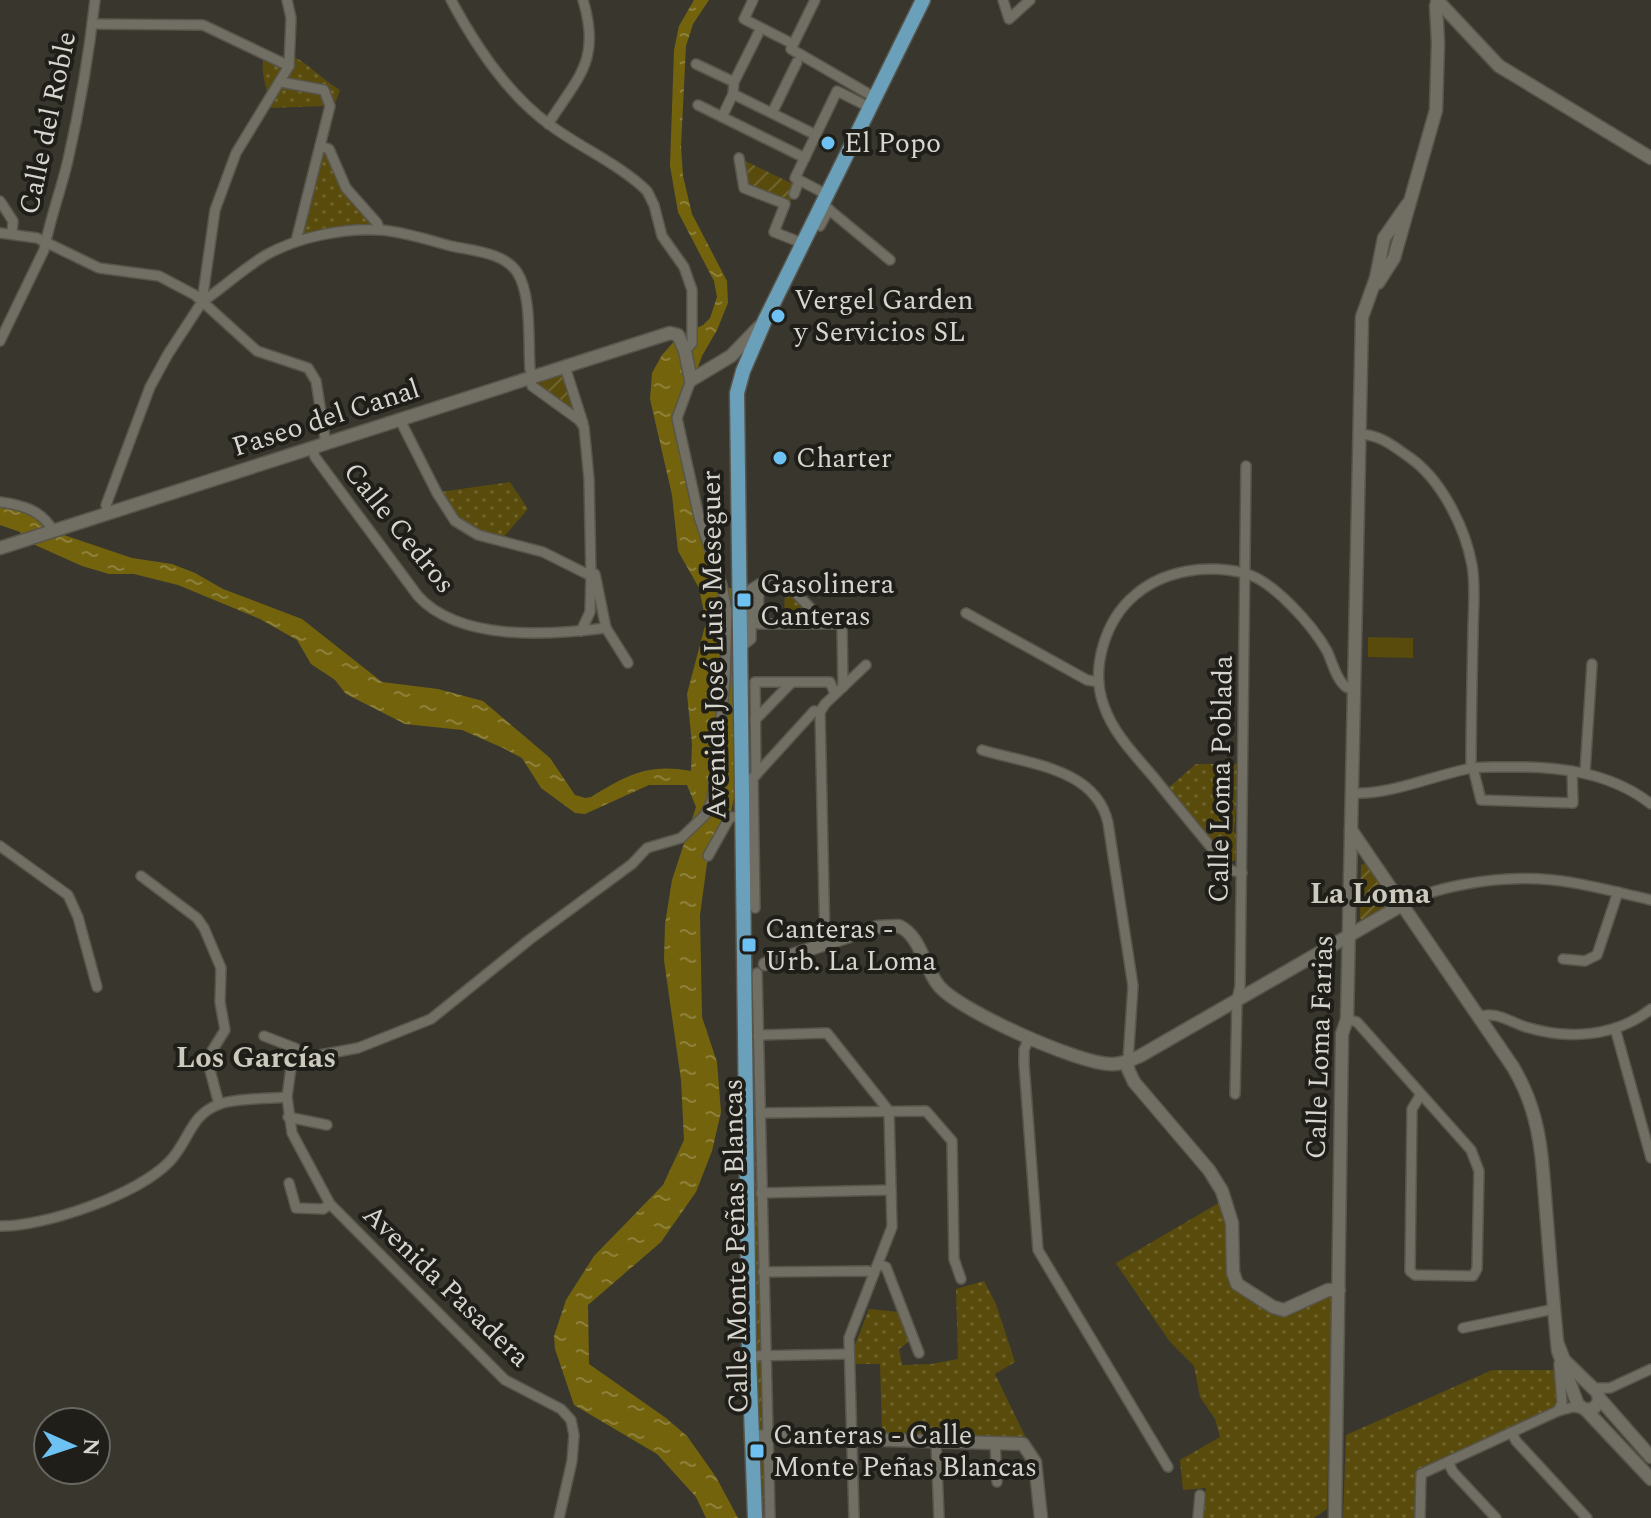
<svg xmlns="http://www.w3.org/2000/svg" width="1651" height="1518" viewBox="0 0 1651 1518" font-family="Spectral,serif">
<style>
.grass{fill:#584b0c}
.park{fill:url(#park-dots)}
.garden{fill:url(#garden-furrows)}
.water{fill:url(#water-ripples)}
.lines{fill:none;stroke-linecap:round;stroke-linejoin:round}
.street-casing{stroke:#57554c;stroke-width:12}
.secondary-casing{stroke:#57554c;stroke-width:15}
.primary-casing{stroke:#57554c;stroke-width:17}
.street{stroke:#716f64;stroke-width:9}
.secondary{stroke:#716f64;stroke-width:12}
.primary{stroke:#6aa0ba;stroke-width:14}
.poi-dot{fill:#6dc2f3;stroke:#1f1e19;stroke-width:3}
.labels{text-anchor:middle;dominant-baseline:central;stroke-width:8;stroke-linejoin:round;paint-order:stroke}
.street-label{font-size:28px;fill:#d6d5ce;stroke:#1f1e19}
.poi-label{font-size:28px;fill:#d6d5ce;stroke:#1f1e19;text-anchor:start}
.neighbourhood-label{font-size:30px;font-weight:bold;fill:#ccc9bd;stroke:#1f1e19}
</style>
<defs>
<pattern id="park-dots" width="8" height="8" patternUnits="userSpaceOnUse" patternTransform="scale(2)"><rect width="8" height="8" fill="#584b0c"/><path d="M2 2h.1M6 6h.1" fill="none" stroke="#6f642e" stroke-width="1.8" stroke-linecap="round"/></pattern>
<pattern id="garden-furrows" width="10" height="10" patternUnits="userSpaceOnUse" patternTransform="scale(2)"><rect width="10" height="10" fill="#584b0c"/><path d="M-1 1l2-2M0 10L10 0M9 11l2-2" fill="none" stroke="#6f642e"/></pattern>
<pattern id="water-ripples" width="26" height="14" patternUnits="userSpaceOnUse" patternTransform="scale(2)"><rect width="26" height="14" fill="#73630d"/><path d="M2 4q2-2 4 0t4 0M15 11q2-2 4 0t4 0" fill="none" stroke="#8d803a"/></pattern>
</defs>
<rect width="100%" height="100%" fill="#39372d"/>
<path class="grass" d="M1368,637L1413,638V658L1368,657Z"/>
<g class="park">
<path d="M286,53C307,61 321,79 340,90L336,101L324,106L269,108C269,89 261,80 263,60L281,57Z"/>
<path d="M320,146L329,149L337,169L380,230L296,241Z"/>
<path d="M510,482L528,509L502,539L462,527L440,492Z"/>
<path d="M785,589L811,616L809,619L784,618Z"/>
<path d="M1196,764H1236L1239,768L1234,832L1238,835L1237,856L1234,861H1227L1167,789Z"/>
<path d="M1222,1201L1225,1206L1230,1272L1272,1310L1326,1294L1332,1295L1331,1434L1329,1435L1327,1509L1314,1518H1203L1206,1488L1183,1490L1180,1460L1220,1437L1215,1419L1200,1397L1194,1366L1170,1342L1117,1265L1116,1263Z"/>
<path d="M984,1281L996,1304L1015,1362L995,1374L1027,1440L882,1435L880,1364H854V1347L869,1309L898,1312L910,1341L899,1349L902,1365L931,1364L958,1359L956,1289Z"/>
<path d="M1492,1370H1554L1557,1406L1416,1470L1415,1518H1343L1346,1435Z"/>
</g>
<g class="garden">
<path d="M739,158L797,186L789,205L744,188Z"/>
<path d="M565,367L584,427L530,378Z"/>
<path d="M1366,863L1391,900L1389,905L1362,921L1360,918L1361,865Z"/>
<path d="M757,973L770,1518H755L743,974Z"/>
</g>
<path class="water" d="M694,0H709L693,24L686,46L681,146L683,176L692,214L727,281L728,303L717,330L702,356L680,418L702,515L726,587L733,589L737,783L730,817L708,856L700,915L702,1017L717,1062L721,1112L712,1151L696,1192L661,1242L588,1305L589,1364L666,1418L687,1436L716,1477L738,1518H706L696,1497L657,1454L574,1405L555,1349L554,1336L566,1300L594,1256L663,1185L684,1140L681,1080L664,960L665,924L672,880L696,807L687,785H649L585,814L575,813L541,788L522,758L503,748L462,730L405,724L346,694L335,680L311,664L297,640L260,619L178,585L134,574H109L82,566L24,540L20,532L0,525V502L26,507L52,531L132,558L172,564L195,573L223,589L302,619L382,682L438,689L483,701L550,758L575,795L585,798L591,797C627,775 648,763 691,771L692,744L687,694L706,622L699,588L678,551L672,495L650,399L652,373L662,355L677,338L703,325L710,318L717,297L714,281L678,212L670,166L674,50L679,26Z"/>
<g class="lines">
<defs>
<g id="street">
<path d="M287,0L291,18L289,66"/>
<path d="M451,0C475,45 507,94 550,125C581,148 619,164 647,191L654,205L662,236L684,267L692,290V343L685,351"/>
<path d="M753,0L744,19L793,44"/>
<path d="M815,0L791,49L874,97"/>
<path d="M1003,0L1009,19L1030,0"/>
<path d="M92,24L203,25L289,66L236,153L215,210L202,302L168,354L150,387L106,505L109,513"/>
<path d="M696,64L734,82"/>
<path d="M281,82L324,90L330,106L296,241"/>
<path d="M733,94L816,135"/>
<path d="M698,105L805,158"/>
<path d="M772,113L797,62"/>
<path d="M722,117L733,94L734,82L758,34"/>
<path d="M548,124C579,76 601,60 583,0"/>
<path d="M320,146L329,149L346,188L377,223L380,230"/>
<path d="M739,158L744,188L785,204L774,232L802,243"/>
<path d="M794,194L797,186"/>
<path d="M826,194L795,178L837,91L869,107"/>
<path d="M0,201L13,221L12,233"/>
<path d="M821,203L890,260"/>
<path d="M820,226L829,209"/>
<path d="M0,233L37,238L99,268L159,276L195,295L257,351L308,368L316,381L326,444"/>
<path d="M202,302C224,287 244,268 266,255C298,237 343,228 379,230C402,231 428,240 451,246C473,251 503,252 517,272C532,295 528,342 530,369L533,377"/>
<path d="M0,341L44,250C50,219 61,190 68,160C80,107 89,54 95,0"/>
<path d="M565,367L583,423"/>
<path d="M530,378L532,386L579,420L584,427L589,479L591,576L590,612L581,631"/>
<path d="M400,420L437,493L455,521L478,535L543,552L591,576"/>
<path d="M1360,434C1380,435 1392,445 1409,457C1441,479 1465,527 1472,565C1476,587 1473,611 1473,633C1472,678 1471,723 1471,768"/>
<path d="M312,448L315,457L418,596C460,642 550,635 606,628"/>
<path d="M0,502C22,505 42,510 53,531"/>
<path d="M595,574L606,628L628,663"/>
<path d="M759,584L758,624H842L843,687"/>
<path d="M966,613L1087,680L1099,682"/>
<path d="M739,649L751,639V589L759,584H787L826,624"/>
<path d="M820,712L825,944"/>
<path d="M755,720L792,682"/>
<path d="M982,750C1028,764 1096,768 1108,823L1133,986L1128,1061"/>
<path d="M1473,768L1481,800L1573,803L1572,771"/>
<path d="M1585,772L1592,664"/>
<path d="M756,775L755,682H830L835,694"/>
<path d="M753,777L755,908"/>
<path d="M754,777L814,711L820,712L825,704L866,665"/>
<path d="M1352,793C1390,795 1429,777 1467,769C1478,766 1492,767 1504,767C1555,766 1609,771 1651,804"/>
<path d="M0,846L68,895L78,917L97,987"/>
<path d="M708,856L730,817H742"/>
<path d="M1242,873L1230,870C1205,840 1180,810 1156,780C1137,757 1114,735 1104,706C1090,669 1105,620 1135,595C1164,570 1207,564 1244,573C1273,580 1313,626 1327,651C1332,661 1335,676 1343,684C1347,689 1348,688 1354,688"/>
<path d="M141,876L197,918L204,928L221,968L220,1002L225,1030L207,1059L219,1104"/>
<path d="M1402,905C1420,894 1440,889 1461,885C1535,870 1579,883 1651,900"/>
<path d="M1563,959L1585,961L1597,955L1618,892"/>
<path d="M757,973L770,1518"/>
<path d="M1478,1017C1494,1010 1510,1022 1526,1027C1568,1040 1616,1037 1651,1009"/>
<path d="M1347,1019L1357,1022L1471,1150L1479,1171L1477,1269L1473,1276L1415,1275L1410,1271L1412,1109L1421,1094"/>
<path d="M1615,1028L1651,1158"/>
<path d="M758,1035L827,1033L889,1111L892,1227L849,1338L854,1518"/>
<path d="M264,1036L295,1048L292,1060"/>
<path d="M1028,1040L1024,1050V1064L1038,1250L1168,1467"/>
<path d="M1235,1094L1237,1000L1240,986L1246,466"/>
<path d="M760,1113L926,1111L952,1141L954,1259L961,1279"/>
<path d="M288,1117L327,1125"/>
<path d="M289,1183L296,1208L323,1209L330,1204"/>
<path d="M761,1193L891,1190"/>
<path d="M0,1226C45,1227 138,1194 169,1162C189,1142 190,1114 220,1104C237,1098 267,1099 287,1097"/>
<path d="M878,1264L886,1267L919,1353"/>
<path d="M763,1272L868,1271L874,1273"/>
<path d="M1463,1328L1554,1309"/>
<path d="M749,1356L849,1354"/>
<path d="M1592,1388H1610L1651,1369"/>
<path d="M1558,1411L1562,1403L1559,1364"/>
<path d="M1512,1433L1516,1441L1587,1518"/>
<path d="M936,1442L939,1518"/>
<path d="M995,1443L997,1482"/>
<path d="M1448,1462L1453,1472L1496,1518"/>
<path d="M559,1518L572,1461L574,1435L571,1420L561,1409L505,1380L330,1204L292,1133L287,1097L292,1060L358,1048L431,1019L529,940L632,864L647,848L681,838L705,815L712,800L725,681L727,611L722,585L699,517L677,418L691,380"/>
<path d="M1198,1518L1200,1495"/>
<path d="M1420,1518L1421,1474L1558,1411L1573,1407L1580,1408"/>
</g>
<g id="secondary">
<path d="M1437,0L1499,66L1651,158"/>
<path d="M1378,283L1394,258L1436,110L1438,42L1436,6L1438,1"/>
<path d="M0,548L670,333L678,335L685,351L691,380L731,356L760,326"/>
<path d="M1351,830L1513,1067C1533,1101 1540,1133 1543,1172C1548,1232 1552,1291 1558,1351L1578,1405L1586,1410L1594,1408L1599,1402L1598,1393L1564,1360L1557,1342"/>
<path d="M765,964L877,927L899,926C921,936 924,968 939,986C960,1011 1077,1063 1110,1064C1121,1065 1130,1060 1140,1056L1402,905"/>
<path d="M1128,1061V1069L1134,1082L1209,1170L1222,1191L1232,1223L1233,1272L1237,1284L1273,1307L1284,1310L1328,1290H1339"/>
<path d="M1600,1399L1651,1457"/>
<path d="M1586,1410L1651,1479"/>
<path d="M751,1436L1023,1444L1035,1462L1041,1518"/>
<path d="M1335,1518L1342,1034L1347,1019L1362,317L1376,278L1384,238L1407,205"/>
</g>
<path id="primary" d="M755,1518L749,1356L737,393L743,371L765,320L923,0"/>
</defs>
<use href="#street" class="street-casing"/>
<use href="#secondary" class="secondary-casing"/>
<use href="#primary" class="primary-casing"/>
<use href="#street" class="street"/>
<use href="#secondary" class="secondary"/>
<use href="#primary" class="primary"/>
</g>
<g class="poi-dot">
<circle cx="828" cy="143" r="8"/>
<circle cx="778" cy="316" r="8"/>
<circle cx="780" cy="458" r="8"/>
<rect x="736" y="592" width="16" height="16" rx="4"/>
<rect x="741" y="937" width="16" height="16" rx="4"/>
<rect x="749" y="1443" width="16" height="16" rx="4"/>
</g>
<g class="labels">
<g class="street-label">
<text transform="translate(48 123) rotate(-78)">Calle del Roble</text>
<text transform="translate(326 418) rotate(-18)">Paseo del Canal</text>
<text transform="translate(399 528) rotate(51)">Calle Cedros</text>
<text transform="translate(714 645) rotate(-91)">Avenida José Luis Meseguer</text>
<text transform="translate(1221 779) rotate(-89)">Calle Loma Poblada</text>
<text transform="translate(1320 1047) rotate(-88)">Calle Loma Farias</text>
<text transform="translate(736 1246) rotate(-91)">Calle Monte Peñas Blancas</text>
<text transform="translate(446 1286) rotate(44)">Avenida Pasadera</text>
</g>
<g class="poi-label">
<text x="844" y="143">El Popo</text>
<text x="794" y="300">Vergel Garden<tspan x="794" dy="32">y Servicios SL</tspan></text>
<text x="796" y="458">Charter</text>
<text x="760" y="584">Gasolinera<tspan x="760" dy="32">Canteras</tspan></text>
<text x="765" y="929">Canteras -<tspan x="765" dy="32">Urb. La Loma</tspan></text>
<text x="773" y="1435">Canteras - Calle<tspan x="773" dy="32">Monte Peñas Blancas</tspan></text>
</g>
<g class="neighbourhood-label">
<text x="1370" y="894">La Loma</text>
<text x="256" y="1058">Los Garcías</text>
</g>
</g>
<g transform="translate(72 1446) rotate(93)"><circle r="38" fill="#1f1e19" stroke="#686761" stroke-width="2"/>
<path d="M0-6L14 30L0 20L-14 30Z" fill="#6dc2f3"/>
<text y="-12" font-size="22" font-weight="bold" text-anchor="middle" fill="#d6d5ce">N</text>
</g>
</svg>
